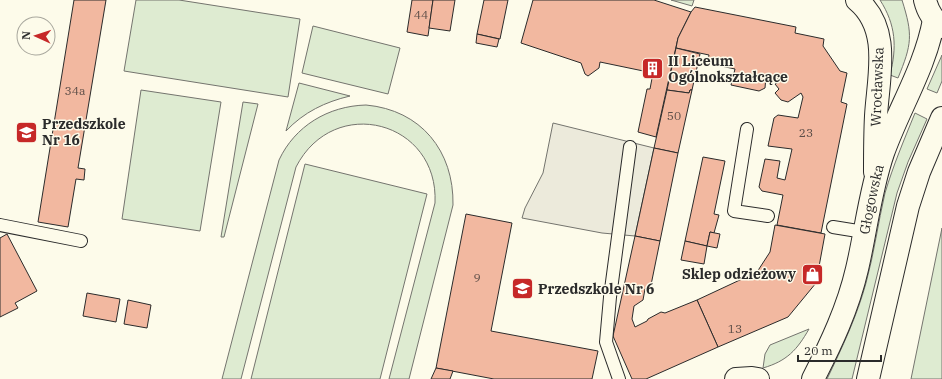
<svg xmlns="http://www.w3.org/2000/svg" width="942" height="379" viewBox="0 0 942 379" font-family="'IBM Plex Serif',serif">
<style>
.green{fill:#deebd1;stroke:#74746e}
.parking{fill:#eceadb;stroke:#74746e}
.building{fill:#f2b8a0;stroke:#2b2b2b}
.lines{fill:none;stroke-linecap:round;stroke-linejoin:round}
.service-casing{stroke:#2b2b2b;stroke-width:14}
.minor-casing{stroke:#2b2b2b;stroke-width:24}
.tertiary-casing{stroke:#2b2b2b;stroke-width:24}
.secondary-casing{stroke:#2b2b2b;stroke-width:24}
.service{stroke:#fdfbea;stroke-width:12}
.minor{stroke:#fdfbea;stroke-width:22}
.tertiary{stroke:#fdfbea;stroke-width:22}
.secondary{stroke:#fdfbea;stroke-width:22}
.labels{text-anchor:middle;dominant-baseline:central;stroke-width:3;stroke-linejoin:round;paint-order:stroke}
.number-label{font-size:12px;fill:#5d4e48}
.poi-label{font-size:14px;font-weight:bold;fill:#2b2b2b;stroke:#fdfbea;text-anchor:start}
.street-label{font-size:14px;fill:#2b2b2b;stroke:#fdfbea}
</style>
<rect width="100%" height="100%" fill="#fdfbea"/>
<g class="green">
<path d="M136,0H179L300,19L288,97L124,71Z"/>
<path d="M671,0H694L692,6Z"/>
<path d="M880,0H902C913,35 912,44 898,78L890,75C897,47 896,25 880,0Z"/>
<path d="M313,26L400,48L388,94L302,73Z"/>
<path d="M942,55V81L937,93L927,89Z"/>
<path d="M299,83L350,96C325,102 304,112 286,131Z"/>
<path d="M141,90L221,102L200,231L122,219Z"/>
<path d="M243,102L258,104L224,237H221Z"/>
<path d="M366,105C421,110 454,151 453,205L409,379H389L435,203C439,121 334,93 296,167L241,379H222L279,160C295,126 328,106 366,105Z"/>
<path d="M915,113L927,119L908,162L897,193L852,379H827C842,348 857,316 866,283C874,254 878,223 885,193C893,166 904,140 915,113Z"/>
<path d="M305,164L427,194L380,379H251Z"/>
<path d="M942,228V379H911Z"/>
<path d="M809,329C797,350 787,361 763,368L765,354L770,345Z"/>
</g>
<path class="parking" d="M553,123L654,148L635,236L602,233L522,218L525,208L543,173Z"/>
<g class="building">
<path d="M74,0H106L78,168L85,169L84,180L76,179L68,227L38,222Z"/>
<path d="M412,0H433L428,36L407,32Z"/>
<path d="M433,0H455L450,31L429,28Z"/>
<path d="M484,0H508L500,39L477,34Z"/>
<path d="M533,0H654L691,12L678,38L656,137L638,132L647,89H650L653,73L600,62L599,68L588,76L585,74L581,63L521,43Z"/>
<path d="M695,7L796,27L795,33L824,39L823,46L840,71L847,73L841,102L847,104L821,233L777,225L783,195L762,191L759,187L765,159L780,161L777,178L785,180L792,149L768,146L774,118L778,115L798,118L803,97L801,93L788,102L781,100L775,93L779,89L775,84L783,80L766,76L765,88L759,91L731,85L735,69L707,63L709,55L676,48L678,38L691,12Z"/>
<path d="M477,34L499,39L497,47L476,43Z"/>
<path d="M676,48L700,54L692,90H690L689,93L667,90Z"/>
<path d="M667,90L689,93L690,90H692L678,153L654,148Z"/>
<path d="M654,148L678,153L660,241L635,236Z"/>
<path d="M703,157L725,161L714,214L719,215L714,233L710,232L707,246L685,241Z"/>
<path d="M466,214L512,223L491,331L598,351L592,379H494L436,368Z"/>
<path d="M775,225L825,234L816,283L788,317L718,347L697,300L757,272L770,252Z"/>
<path d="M710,232L720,234L717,248L707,246Z"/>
<path d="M7,234L37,291L15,303L18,308L0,317V238Z"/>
<path d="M635,236L660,241L651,285L645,289L643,300L634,306L632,319L635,327L647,321L648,319L661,312L665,313L697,300L718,347L646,379H632L613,336Z"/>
<path d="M685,241L707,246L704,264L681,260Z"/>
<path d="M87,293L120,299L116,322L83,316Z"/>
<path d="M128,300L151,305L147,328L124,324Z"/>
<path d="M436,368L453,371L450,379H431Z"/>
</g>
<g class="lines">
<defs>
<g id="service">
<path d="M747,129L734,211L768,216"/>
<path d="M0,225L81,241"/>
<path d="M833,227L864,232"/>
<path d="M619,379L606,342L610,297L630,147"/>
</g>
<path id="minor" d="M736,379L752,378L758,379"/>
<path id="tertiary" d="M857,0C892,29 878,78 876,116C875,135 875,153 875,172"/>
<g id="secondary">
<path d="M925,0C928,12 933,19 942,27"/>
<path id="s1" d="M813,379C831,344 848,308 857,269C866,231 870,191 883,153C899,108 925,68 934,20"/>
<path d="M868,379L908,206L919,172L942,118"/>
</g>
</defs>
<use href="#service" class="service-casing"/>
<use href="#minor" class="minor-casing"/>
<use href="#tertiary" class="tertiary-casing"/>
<use href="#secondary" class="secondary-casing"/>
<use href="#service" class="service"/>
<use href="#minor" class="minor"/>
<use href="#tertiary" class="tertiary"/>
<use href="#secondary" class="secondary"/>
</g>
<defs>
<symbol id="building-square" viewBox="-11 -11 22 22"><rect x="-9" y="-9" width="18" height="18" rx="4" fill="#c62828" stroke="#fdfbea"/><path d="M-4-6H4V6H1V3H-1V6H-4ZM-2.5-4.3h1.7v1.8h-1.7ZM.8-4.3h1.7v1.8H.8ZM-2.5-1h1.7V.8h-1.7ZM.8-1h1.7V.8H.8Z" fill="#fff"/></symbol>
<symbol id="school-square" viewBox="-11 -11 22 22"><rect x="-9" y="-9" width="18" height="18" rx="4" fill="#c62828" stroke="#fdfbea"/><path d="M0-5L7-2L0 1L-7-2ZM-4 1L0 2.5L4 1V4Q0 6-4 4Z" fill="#fff"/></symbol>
<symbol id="shop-square" viewBox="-11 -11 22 22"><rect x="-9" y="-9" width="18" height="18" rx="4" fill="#c62828" stroke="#fdfbea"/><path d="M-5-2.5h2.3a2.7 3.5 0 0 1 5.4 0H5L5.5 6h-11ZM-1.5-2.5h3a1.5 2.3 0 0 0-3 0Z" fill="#fff"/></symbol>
</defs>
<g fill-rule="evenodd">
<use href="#building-square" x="640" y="56" width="25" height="25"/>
<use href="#school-square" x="14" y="120" width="25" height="25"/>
<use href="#shop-square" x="800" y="262" width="25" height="25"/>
<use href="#school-square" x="510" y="276" width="25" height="25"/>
</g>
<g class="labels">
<g class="number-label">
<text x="421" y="14">44</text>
<text x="75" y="90">34a</text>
<text x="674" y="115">50</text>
<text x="806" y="132">23</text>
<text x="477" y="277">9</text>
<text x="735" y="328">13</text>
</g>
<g class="poi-label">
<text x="668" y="61">II Liceum<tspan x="668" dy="16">Ogólnokształcące</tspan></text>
<text x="42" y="124">Przedszkole<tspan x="42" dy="16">Nr 16</tspan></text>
<text x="796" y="274" text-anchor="end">Sklep odzieżowy</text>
<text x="538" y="289">Przedszkole Nr 6</text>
</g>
<g class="street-label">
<text transform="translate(877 87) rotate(-88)">Wrocławska</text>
<text stroke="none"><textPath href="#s1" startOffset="190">Głogowska</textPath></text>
</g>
</g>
<g transform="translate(36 36) rotate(273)"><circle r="19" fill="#fdfbea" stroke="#a9a89e"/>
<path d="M0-3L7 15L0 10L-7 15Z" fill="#c62828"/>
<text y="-6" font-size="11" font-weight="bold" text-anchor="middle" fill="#2b2b2b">N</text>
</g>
<path d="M798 355v6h83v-6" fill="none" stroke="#2b2b2b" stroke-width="2"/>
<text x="804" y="355" font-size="12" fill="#2b2b2b" stroke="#fdfbea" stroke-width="3" paint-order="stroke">20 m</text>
</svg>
